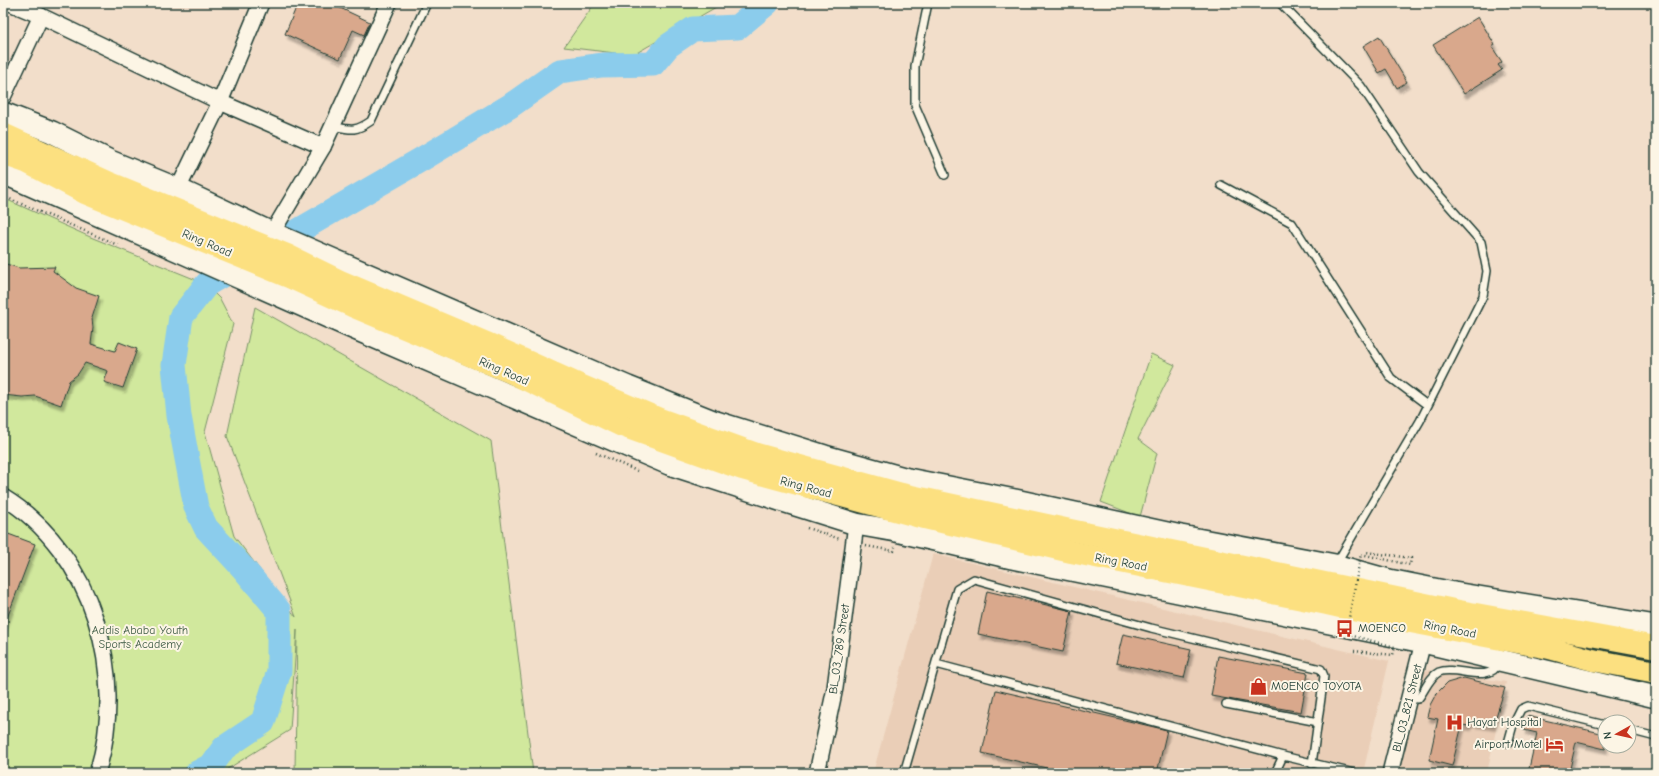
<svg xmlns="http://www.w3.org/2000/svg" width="1659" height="776" viewBox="0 0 1659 776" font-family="'Comic Neue',sans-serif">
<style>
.built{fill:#eaceb7}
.green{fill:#d1e89d;stroke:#789268}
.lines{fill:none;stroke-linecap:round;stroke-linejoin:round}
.river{stroke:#8bccec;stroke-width:25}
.building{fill:#d9a88c;stroke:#1f3d34;filter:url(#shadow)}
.lane-casing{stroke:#1f3d34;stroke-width:10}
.street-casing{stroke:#1f3d34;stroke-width:18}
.secondary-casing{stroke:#1f3d34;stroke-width:24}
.highway-casing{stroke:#1f3d34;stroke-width:25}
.path{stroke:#1f3d34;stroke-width:2.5;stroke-dasharray:1 3;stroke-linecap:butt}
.lane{stroke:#fcf5e5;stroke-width:7}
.street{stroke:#fcf5e5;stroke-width:15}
.secondary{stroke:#fcf5e5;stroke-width:21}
.highway{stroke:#fce080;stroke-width:22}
.path-bridge{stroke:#1f3d34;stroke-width:2.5;stroke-dasharray:1 3;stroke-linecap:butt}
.labels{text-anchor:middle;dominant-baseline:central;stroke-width:4;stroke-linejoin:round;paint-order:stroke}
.street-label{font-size:12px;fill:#1f3d34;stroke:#fcf5e5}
.poi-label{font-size:12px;fill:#1f3d34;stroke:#fcf5e5;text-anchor:start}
.park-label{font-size:12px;fill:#435f49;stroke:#fcf5e5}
</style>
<defs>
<filter id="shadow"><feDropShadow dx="2.5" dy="4.5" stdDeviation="1" flood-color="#0004"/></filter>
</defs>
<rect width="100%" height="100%" fill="#f2deca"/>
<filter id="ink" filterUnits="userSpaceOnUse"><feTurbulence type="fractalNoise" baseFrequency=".025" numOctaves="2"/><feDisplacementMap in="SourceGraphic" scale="8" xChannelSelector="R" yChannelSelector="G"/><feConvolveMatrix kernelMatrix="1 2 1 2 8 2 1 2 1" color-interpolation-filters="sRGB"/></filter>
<g filter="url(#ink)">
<g class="built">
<path d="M933,554L1389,661L1363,773H873Z"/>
<path d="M1426,670L1506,682L1487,773H1398L1419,681Z"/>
</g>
<g class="green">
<path d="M595,3H723L633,55L564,47Z"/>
<path d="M3,198L88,236L204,283L220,299L233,324L205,432L234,536L296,617L227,436L255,307L491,441L533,773H295L297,630L290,730L221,773H3Z"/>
<path d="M1151,354L1175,365L1138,439L1157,453L1140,517L1101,502Z"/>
</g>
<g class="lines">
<path class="river" d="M197,773L212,765L224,748L263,722L279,671V611L243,568L206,528L196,507L179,416L174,365L181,317L207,284L422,159L510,106L560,71L602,65L653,64L668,46L693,29L738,27L767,3"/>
</g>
<g class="building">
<path d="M298,3H337L336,6L370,22L364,35L353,30L340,59L285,34Z"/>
<path d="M1478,17L1495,45L1492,47L1502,62L1498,65L1502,70L1464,94L1433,45Z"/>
<path d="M1379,36L1407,82L1397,88L1386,69L1379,73L1363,46Z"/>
<path d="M3,263L19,268L55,267L53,271L76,288L99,296L92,318L93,328L91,344L115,351L119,342L137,349L123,388L104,382L108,371L85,363L78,374L69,381L61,405L35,396L22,397L3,395Z"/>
<path d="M3,532L35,544L4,626L3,625Z"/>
<path d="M987,591L1072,611L1063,652L978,634Z"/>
<path d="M1123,634L1191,649L1184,678L1116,663Z"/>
<path d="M1218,656L1308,673L1301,712L1211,696Z"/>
<path d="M1464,678L1505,688L1493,726L1470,722L1469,726L1462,725L1452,766L1429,760L1438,719L1427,717L1430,705L1436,694L1447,683Z"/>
<path d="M996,690L1167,730L1157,773H1068L982,753Z"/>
<path d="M1527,716L1605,734V749L1576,742L1569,773H1528L1537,733L1524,730Z"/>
</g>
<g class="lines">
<defs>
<g id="lane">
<path d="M928,3L915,66V105L945,175"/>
<path d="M1280,3L1361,86L1419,172L1481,242L1487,271L1483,296L1420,421L1336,564"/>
<path d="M333,126C351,130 355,132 371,121L427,3"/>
<path d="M1221,185L1292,223L1391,378L1427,405"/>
<path d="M936,664L1283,756"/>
<path d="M1409,698L1418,699C1425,691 1429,677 1439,672C1456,665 1489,685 1499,663"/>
<path d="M1226,704L1318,722"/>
<path d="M1629,730L1656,737"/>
<path d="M1508,743L1513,725L1521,709L1528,706L1605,725"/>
<path d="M904,773L957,589L974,579L1151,628L1321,669L1324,676L1312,764"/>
<path d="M1275,773L1283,756L1354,773"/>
</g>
<g id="street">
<path d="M10,3L41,16L220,102L323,147"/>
<path d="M3,97L41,16"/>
<path d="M178,189L220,102L261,3"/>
<path d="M272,233L323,147L389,3"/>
<path d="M3,497C93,552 128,675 97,773"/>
<path d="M817,773L835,688L856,524"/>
<path d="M1390,773L1423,642"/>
</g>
<g id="secondary">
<path d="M3,113L52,132L110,161L178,189L272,233L628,387L713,421L825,456L908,479L1020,501L1181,536L1335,565L1389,580L1454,593L1656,626"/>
<path d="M3,173L348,326L669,464L783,501L856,524L896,531L1012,558L1423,642L1656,697"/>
</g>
<g id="highway">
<path d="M3,134L110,183L287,255L340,281L491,345L580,385L660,419L757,454L902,494L1075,531L1454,610L1656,647"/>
<path d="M3,154L26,162L85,193L289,277L352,306L510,372L622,426L742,469L916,516L1071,552L1327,604L1384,617L1549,648L1593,660L1656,672"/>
</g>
</defs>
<use href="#lane" class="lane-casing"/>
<use href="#street" class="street-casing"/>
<use href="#secondary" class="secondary-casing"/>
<use href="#highway" class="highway-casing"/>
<g class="path">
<path d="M3,196L120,246"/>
<path d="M596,453L637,471"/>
<path d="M807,528L840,539"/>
<path d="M866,546L894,551L895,547"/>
</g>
<use href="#lane" class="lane"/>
<use href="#street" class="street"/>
<use href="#secondary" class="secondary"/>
<use href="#highway" class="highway"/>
<path class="path-bridge" d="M1354,651L1393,655L1395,647L1346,634L1361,554L1410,565L1411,558L1366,552"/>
</g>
</g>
<defs>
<symbol id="bus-bare" viewBox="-9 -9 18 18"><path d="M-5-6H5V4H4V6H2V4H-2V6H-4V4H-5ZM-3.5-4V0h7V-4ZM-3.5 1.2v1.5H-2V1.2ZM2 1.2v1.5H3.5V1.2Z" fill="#c8321e" stroke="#fcf5e5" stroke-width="2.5" paint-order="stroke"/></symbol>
<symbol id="shop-bare" viewBox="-9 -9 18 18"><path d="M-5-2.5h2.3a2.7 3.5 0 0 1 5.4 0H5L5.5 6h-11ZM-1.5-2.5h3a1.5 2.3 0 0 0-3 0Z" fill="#c8321e" stroke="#fcf5e5" stroke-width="2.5" paint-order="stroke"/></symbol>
<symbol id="hospital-bare" viewBox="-9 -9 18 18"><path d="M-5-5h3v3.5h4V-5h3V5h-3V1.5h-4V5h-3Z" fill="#c8321e" stroke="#fcf5e5" stroke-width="2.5" paint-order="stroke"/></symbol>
<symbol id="hotel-bare" viewBox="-9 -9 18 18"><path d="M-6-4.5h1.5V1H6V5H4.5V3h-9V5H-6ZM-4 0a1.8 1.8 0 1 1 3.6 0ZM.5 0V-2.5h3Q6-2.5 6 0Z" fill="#c8321e" stroke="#fcf5e5" stroke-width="2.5" paint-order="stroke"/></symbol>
</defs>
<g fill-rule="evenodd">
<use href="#bus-bare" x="1332" y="616" width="25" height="25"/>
<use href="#shop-bare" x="1246" y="674" width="25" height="25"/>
<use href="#hospital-bare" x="1442" y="710" width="25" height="25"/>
<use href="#hotel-bare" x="1542" y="732" width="25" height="25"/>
</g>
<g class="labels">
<g class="street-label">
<text transform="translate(207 243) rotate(23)">Ring Road</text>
<text transform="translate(504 371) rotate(24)">Ring Road</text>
<text transform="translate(806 487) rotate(15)">Ring Road</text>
<text transform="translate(1121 562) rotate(11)">Ring Road</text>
<text transform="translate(1450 629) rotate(11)">Ring Road</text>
<text transform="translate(839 649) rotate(-82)">BL_03_789 Street</text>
<text transform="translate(1407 708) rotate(-76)">BL_03_821 Street</text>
</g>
<g class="poi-label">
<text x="1358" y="628">MOENCO</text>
<text x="1271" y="686">MOENCO TOYOTA</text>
<text x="1467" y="722">Hayat Hospital</text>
<text x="1542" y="744" text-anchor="end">Airport Motel</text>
</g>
<g class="park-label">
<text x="140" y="630">Addis Ababa Youth<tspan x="140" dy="14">Sports Academy</tspan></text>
</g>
</g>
<rect width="1659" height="776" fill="none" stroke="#fcf5e5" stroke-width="16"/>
<rect x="8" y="8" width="1643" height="760" fill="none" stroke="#1f3d34" stroke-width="1.5" filter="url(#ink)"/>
<g transform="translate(1617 734) rotate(262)"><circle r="19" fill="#fcf5e5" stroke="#a4ab9e"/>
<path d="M0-3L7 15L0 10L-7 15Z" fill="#c8321e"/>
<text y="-6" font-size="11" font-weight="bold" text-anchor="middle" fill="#1f3d34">N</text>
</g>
</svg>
